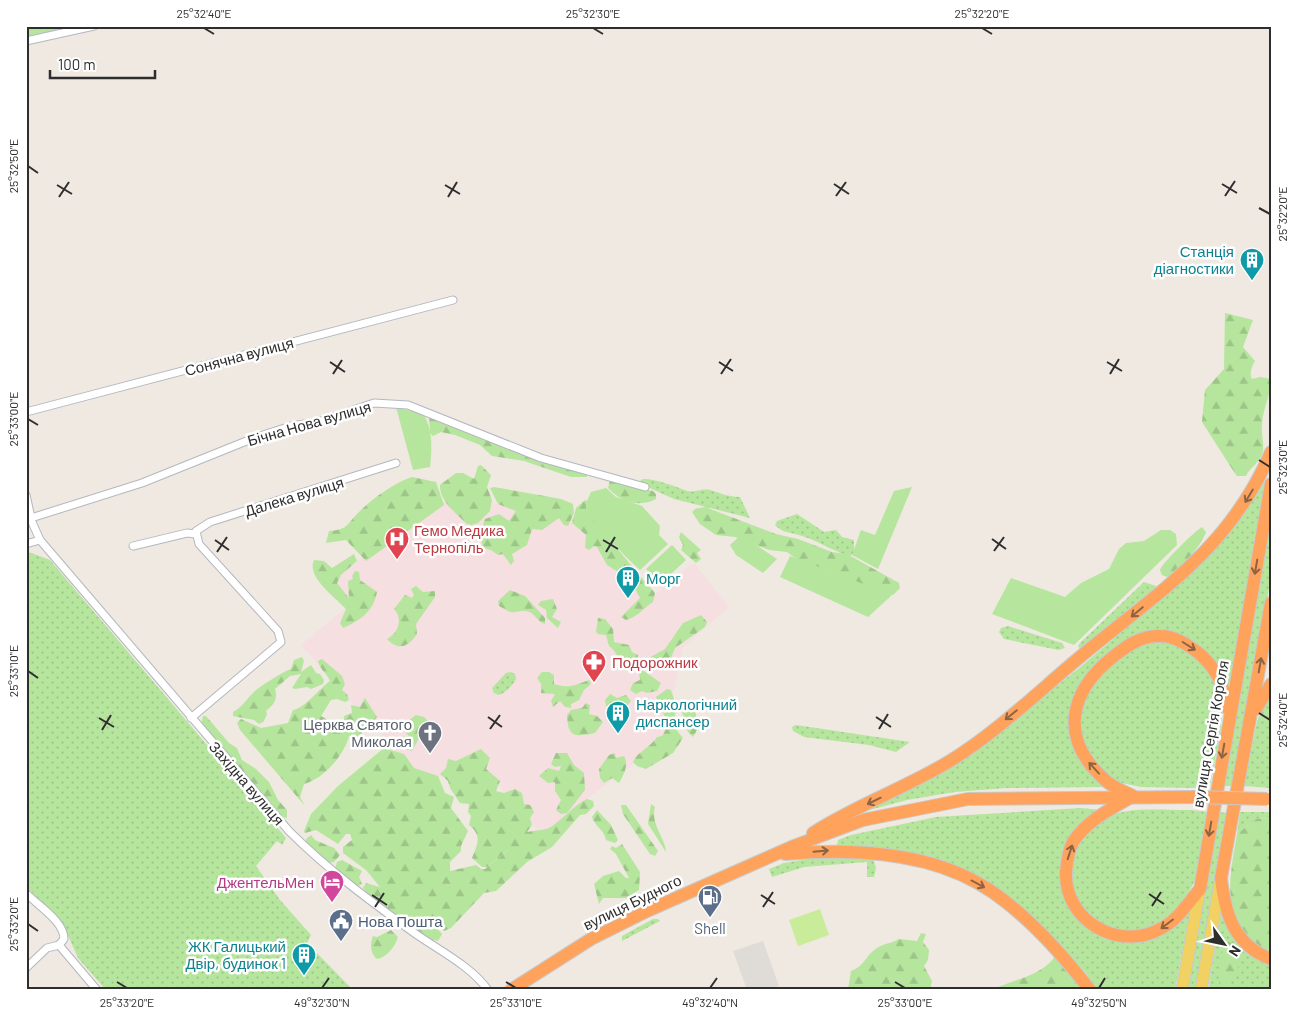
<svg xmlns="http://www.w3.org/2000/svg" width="1297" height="1016" viewBox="0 0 1297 1016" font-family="Barlow,sans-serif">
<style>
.medical{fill:#f5dfe0}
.grass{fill:url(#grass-dots)}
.forest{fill:url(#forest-firs)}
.garden{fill:#b6e59e}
.pitch{fill:#c9ec9a}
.plaza{fill:#dfdcd8}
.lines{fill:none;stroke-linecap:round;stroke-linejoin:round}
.street-casing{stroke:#b4b7c1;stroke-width:9}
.primary-casing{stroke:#c9c9c9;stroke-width:13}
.highway-casing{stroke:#c9c9c9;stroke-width:14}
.street{stroke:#fff;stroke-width:7}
.primary{stroke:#f2d163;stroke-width:11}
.highway{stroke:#ffa35c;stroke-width:12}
.highway-bridge-casing{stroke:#c9c9c9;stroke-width:14;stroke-linecap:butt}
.highway-bridge{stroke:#ffa35c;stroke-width:12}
.oneway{stroke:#8c6343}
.ticks{fill:none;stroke:#2e2e2e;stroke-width:2}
.labels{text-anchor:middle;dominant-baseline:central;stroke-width:5;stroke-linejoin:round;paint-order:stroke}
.culture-label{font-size:15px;fill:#0d838f;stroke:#fff;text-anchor:end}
.street-label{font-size:15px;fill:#2e2e2e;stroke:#fff}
.health-label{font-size:15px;fill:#be3a42;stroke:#fff;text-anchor:start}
.worship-label{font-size:15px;fill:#5b616d;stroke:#fff;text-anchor:end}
.hotel-label{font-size:15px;fill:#b23c85;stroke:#fff;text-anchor:end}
.service-label{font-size:15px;fill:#4e5e75;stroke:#fff;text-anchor:start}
.neatline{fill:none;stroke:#2e2e2e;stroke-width:2}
.ticks-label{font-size:12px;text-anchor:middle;fill:#2e2e2e}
</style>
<defs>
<pattern id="grass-dots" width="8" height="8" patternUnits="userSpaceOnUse" patternTransform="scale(1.25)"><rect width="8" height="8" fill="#b6e59e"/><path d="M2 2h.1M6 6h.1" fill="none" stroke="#9dc588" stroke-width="1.8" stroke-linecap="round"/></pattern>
<pattern id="forest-firs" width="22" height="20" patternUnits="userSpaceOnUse" patternTransform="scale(1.25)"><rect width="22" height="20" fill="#b6e59e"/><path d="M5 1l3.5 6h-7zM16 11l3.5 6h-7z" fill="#9dc588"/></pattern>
</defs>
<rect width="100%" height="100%" fill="#efe9e1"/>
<path class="medical" d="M432,501L524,505L567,513L592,532L650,600L670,580L694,563L729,607L683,647L670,707L674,727L632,765L593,794L543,837L476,759L425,784L301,645L348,606L331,583Z"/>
<g class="grass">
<path d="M643,479C657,479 674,486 687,491C694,493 703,488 710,490C720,493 728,497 740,497L750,518L674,499L641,484L640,481Z"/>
<path d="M1265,480L1229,688L1180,636L1121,648L1071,716L1105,787L1007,788L955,792L907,800L858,813L994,736L1078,669L1166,594Z"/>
<path d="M1271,510V577L1233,786H1221Z"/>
<path d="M797,514L824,532L836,530L842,537L854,540V554L850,556C831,551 815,538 795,534C786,532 782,532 775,525L777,521Z"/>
<path d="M26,551L50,560L286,838L282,845L277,841L256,866L280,900L311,935L307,943L353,990H106L78,958L63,924L26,886Z"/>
<path d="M1144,582L1156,586L1154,593L1080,649L1078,646L1080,643Z"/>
<path d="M1008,626L1062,643L1065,648L1059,650L1004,639L999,632L1001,628Z"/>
<path d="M1172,641L1204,659L1223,701L1220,735L1210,786L1193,788L1141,787L1117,782L1099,771L1077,729L1079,708L1104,670L1142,643Z"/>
<path d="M510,672L515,674L516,679C513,685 506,692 499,695L494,693L492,688L506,673Z"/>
<path d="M1271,691V788L1244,786L1257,721Z"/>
<path d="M796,725L910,742L896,752L869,745L804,737L793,731L792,727Z"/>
<path d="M1081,808L1102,810L1071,840V907L1129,941L1191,906L1175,990H1098L1085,972L1048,934L984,883L837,845L838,840L851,835L936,817Z"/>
<path d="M1192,810L1208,812C1203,837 1203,868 1190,890C1172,924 1135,947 1100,923C1095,920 1088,916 1084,912C1060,881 1071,836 1105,818C1130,805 1165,811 1192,810Z"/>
<path d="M1217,812L1229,813L1198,990H1186Z"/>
<path d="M1240,812H1271V817L1256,819L1237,834Z"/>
<path d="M820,857L873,859L876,868L874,877H867V862L804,867L772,877L769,869L784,863Z"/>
<path d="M1221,912L1271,960V990H1208Z"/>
<path d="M653,919H658L660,921L622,941V936Z"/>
</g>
<g class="forest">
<path d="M1225,313L1253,320L1243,347L1255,361C1252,366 1249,373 1252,379L1260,377L1271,379C1271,395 1263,408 1262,424C1261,433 1264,443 1263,451C1260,463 1250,467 1246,476H1237L1234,472L1202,422L1205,390L1224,369Z"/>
<path d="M429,416L587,474V477H571L524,461L492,456L480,445L455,435L441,432L433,436L430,433Z"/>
<path d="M481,465L491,475L487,487L492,500L490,511L478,523L472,525L467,524C456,513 439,501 440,485L456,473H463L474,479L478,466Z"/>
<path d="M412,477L436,482L444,505L366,561L346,540L326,543L329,531C349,530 347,523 360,511C373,498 394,483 412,477Z"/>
<path d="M610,480L653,491L656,494V499C638,508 621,502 608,488Z"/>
<path d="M494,487L561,499L573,504L574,513L568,526L564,525L559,518L542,530L532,529L527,545L512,554L514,561L511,565L503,554L498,555L491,550L483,548L480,535L485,519L499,514L509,521L516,511L498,504L490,488Z"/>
<path d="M585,500C591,503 594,512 598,519C613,546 635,570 655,593L653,602C643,608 638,617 626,620L621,617L640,598L633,585L624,581L618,572L607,565L597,547L594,546L589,550L585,548L586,535L572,523L576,508Z"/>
<path d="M705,507L776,534L798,539L832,552L847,554L899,583L900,588L893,595L887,594L818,567L802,563L787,552L769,550L735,537L716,535L700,524L692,512L695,509Z"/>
<path d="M1202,527L1206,532C1204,540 1180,572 1174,575C1169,578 1166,577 1162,575L1160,570C1161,564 1196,530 1202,527Z"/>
<path d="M681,532L701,550L697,553L701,559L696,563L681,550L683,545L679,537Z"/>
<path d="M354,554L357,561L341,575L337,583L349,598L348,581L353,579L352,576L355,571L359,572L360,580L377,592C373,612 361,620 343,628L340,623L346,609C335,597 306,577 314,560L324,561L332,568Z"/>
<path d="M416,586L423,592L435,591V597L416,624L417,634C409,646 399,652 387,639C399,633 403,618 394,609L405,595L412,598L414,595L411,589Z"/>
<path d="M510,590L525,596L545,618V624C537,622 535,612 526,611C521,610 516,613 510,612L499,606L498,601Z"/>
<path d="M553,599L557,609L552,617L561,622L558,628L547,618L546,610L538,605L541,601Z"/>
<path d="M701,615L707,622L705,627L675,648L668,666H659L653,671L645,667V660L665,649L683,623Z"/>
<path d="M598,618L605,619L613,629L614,642L629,645L632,652L638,655L637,668C614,664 622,656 609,646L606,635L598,634L596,632Z"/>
<path d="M302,657L304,661L301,672L311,665L316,673L320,674L324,680L323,684L311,689L307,687L295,689L292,688L301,674L290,676L275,689C278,700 274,704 266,711L267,714L263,722L259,724L254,720L233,716V712C242,707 246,700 253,693C257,688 284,671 291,669L294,660Z"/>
<path d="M322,659L342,676L345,684L342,690L347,694L349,700L345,702L337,699L331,700L321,716L344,729V716L352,713L351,705L360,707L365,698L377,717L359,736H349C344,756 323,779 304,784L300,797L305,806L240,730L237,723L241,719L261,728L288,723L293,710C305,708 319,689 330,681C327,673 320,670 318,661Z"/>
<path d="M641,669L661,683L657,691L647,693L642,691L636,694L630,690L633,683L640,680L639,673Z"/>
<path d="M542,672H549L554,675V684C569,689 575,685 589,680L591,684L584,690L579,700L571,704V708L565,707L560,701L553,707L551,701L555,694L541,693V684L537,678Z"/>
<path d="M667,689L671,690C672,694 674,698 675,702C678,718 668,721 683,738L673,753L646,769L637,766L633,762C638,751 651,747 657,737L662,736C673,721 661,713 656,697Z"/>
<path d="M610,694L617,698L626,695L631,701L621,712H616L606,706L605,700Z"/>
<path d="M586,703L590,705L589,714L597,716L603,722L595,733C575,737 568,738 567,715L571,710L582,708Z"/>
<path d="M686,707L696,713L697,730L693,737C684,730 685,721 682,712Z"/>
<path d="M416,715L424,717L428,721L412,751L388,745L391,739L409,736L402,729L405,723Z"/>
<path d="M203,716H206L229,743L237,748L242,760L256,769L269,782L278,800L287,810V818L282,817L228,754L204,730L201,726Z"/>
<path d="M384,748L404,754L414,768L438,776L445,793L454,797L451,808L468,831L461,846V851L450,862V871L476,865L481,869H485L512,847L487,867H482L472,858C478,844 482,835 469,825L471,816L468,812L469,804L460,803L450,788L448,781L440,774L446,768L448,759L456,761L481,749L490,758L486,769L500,781L496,791L504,793L515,789L522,793L524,804L530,805L534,812L530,818L532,825L527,832C535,830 544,831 551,827C564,818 573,806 587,799L593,801L594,806L586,814L580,815L552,847L527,862L496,891L484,893L451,928L444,931L436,922L420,917L430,921L442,934L438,941L422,937L392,917L385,907L372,900L363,888L366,883L380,887L366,870L343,853V847L352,840L350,834H346L338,844L316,830L305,833L304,831L311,814L338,786Z"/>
<path d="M556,753H567L574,765L584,773L585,790L567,813L561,814L556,810L561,800L555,791V782L548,783L539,776L548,768L559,771L561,766L555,767L551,764Z"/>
<path d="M615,753L616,758L624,756C629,765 624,774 619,783L612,778L604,783L600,778L599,769L609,755Z"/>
<path d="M651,804L655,807C650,824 666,839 666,852L648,824Z"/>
<path d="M621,805H626L658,851L655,856L650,854L623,814Z"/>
<path d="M597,810L611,825L618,840L615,843L606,840C604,829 595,827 592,817Z"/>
<path d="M1271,817V953C1218,929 1229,880 1237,834L1256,819Z"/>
<path d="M311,835L315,840L334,848L340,855L334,862L328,863L306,843V839Z"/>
<path d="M622,844L640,872L639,890L626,898H603L599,904L594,884L603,876L619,871L626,878H629L616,854L610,849L612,846L616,848Z"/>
<path d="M342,860L362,871L359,877L362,884L356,887L335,869L337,862Z"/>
<path d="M391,930L398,937C395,947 387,957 377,959C370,954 370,943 373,936L377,937Z"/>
<path d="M921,933L926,934L923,942L929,950L928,960L924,966L932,981L930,990H848L851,971C866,965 864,957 877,948C884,943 891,944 899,939L917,941Z"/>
<path d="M1228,941L1237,948L1238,971L1227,988L1229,990H1216L1219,985L1221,955Z"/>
<path d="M1055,957C1065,969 1079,972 1079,990H992C1014,979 1039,977 1055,957Z"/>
</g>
<g class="garden">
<path d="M26,26H96L26,41Z"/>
<path d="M396,407L423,414C433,429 432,449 430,467L413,470Z"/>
<path d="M912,487L878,569L852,555L861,530L875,535L894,491Z"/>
<path d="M606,488L616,497L642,506L660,526L659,535L668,544L640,570L625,556L586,512V503L591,492Z"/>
<path d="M1161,530H1170L1176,534L1177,545L1074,645L992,614L1011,578L1065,597L1081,583L1109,569L1119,549L1126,543L1144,541Z"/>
<path d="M741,535L777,559L763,573L736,555L730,545Z"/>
<path d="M672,545L686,560L660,584L646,569Z"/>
<path d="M790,556L892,595L868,617L780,577Z"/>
</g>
<path class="pitch" d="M820,909L829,935L798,946L789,920Z"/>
<path class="plaza" d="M763,941L779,986L768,990H747L733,951Z"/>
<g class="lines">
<defs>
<g id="street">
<path d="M26,41L94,26"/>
<path d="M26,412L453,300"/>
<path d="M26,495L32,522L40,540L289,831C327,869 370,901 413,932C438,950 470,965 488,990"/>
<path d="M31,518L142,483L254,438L291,426L318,422L374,403L408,405L541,458L645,487"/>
<path d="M26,544L40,540"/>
<path d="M133,546L187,533L196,534"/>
<path d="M191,718L281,642L278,631L199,544L196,531L210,522L396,463"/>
<path d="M26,893C38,906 64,921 64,939L59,945L97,990"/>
<path d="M26,968L47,948L59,945"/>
</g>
<g id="primary">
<path d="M1182,990L1200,889"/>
<path d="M1201,990L1220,883"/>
</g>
<g id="highway">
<path d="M1271,603L1221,878C1225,914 1234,945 1271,959"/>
<path d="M1256,709L1271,684"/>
<path d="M1131,795C1123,791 1112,787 1105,780C1059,739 1068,692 1114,656C1128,645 1142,635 1161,636C1176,636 1190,646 1201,655C1217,670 1225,686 1227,708"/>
<path d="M1133,796C1111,809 1087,820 1073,842C1068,851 1067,862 1066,872C1064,920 1118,952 1160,929C1177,921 1188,903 1200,889L1271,484"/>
<path d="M813,833C856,805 906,788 950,761C997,732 1038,692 1080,657C1158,592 1229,550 1271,452"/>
<path d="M785,854C853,848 936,852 994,893C1031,919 1062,954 1090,990"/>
<path d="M511,990L591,939L647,911L794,846L863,820L968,799L1195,797"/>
</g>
</defs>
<use href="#street" class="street-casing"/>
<use href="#primary" class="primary-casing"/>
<use href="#highway" class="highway-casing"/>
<use href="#street" class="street"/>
<use href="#primary" class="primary"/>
<use href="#highway" class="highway"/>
<defs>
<path id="highway-bridge" d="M1195,797L1267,799"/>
</defs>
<use href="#highway-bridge" class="highway-bridge-casing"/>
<use href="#highway-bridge" class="highway-bridge"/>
</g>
<defs><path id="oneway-shaft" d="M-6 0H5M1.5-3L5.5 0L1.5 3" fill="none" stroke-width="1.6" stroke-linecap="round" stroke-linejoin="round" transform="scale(1.25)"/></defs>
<g class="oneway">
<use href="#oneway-shaft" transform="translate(1249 496) rotate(121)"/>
<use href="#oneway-shaft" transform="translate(1256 567) rotate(100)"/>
<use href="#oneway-shaft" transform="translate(1137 612) rotate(140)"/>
<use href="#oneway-shaft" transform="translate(1189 646) rotate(32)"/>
<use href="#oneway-shaft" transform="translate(1260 665) rotate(-80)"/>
<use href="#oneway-shaft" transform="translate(1011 715) rotate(141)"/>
<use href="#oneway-shaft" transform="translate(1223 751) rotate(100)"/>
<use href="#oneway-shaft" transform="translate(1094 768) rotate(-132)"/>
<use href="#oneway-shaft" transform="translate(874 801) rotate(154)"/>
<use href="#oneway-shaft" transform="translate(1210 829) rotate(100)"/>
<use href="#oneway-shaft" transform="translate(821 851) rotate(-5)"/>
<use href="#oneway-shaft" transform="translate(1070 852) rotate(-72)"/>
<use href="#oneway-shaft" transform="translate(978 884) rotate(28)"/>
<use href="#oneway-shaft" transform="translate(1167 924) rotate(143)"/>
</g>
<path class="ticks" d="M204,28L214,34M593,28L603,34M982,28L992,34M28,166L38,173M834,184L849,194M1222,184L1237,193M57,185L72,194M445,185L460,194M836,196L846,182M1225,196L1235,181M59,197L69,182M448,197L457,182M1259,208L1270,214M330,362L345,372M719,362L733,371M1107,362L1122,371M333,374L342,360M721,374L731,359M1110,374L1119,359M28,419L38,425M1259,460L1270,467M992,539L1006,549M215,540L229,550M603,540L618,549M994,551L1004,537M217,552L227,537M606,552L615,537M28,671L38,678M1259,713L1270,720M488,717L502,727M876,717L891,727M99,718L114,727M490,729L500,715M879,729L888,714M102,730L111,715M1149,894L1164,904M372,895L387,905M761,895L775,904M1152,906L1161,892M375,907L384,893M763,907L773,892M28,924L38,931M117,982L127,988M506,982L516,988M895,982L905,988M322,988L329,978M710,988L717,978M1099,988L1105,978"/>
<defs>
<symbol id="building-pin" viewBox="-11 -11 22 30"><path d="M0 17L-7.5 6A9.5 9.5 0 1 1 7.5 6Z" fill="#0f9aa8" stroke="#fff"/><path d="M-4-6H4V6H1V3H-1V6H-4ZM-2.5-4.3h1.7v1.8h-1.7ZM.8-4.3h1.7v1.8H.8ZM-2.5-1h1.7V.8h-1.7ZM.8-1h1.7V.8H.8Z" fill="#fff"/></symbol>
<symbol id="hospital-pin" viewBox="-11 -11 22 30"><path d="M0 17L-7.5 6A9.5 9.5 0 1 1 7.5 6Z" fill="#e0444e" stroke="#fff"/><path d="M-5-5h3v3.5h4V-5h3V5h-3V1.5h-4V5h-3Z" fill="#fff"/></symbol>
<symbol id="pharmacy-pin" viewBox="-11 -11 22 30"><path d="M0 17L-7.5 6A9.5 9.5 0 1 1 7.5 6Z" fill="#e0444e" stroke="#fff"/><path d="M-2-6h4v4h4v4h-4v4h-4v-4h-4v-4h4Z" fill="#fff"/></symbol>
<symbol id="church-pin" viewBox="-11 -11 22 30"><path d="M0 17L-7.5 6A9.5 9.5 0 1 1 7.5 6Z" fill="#6b7280" stroke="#fff"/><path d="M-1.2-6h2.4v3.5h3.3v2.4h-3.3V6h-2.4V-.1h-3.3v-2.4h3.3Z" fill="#fff"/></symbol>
<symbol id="hotel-pin" viewBox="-11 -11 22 30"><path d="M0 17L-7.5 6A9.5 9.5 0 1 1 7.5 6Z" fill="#d1479c" stroke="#fff"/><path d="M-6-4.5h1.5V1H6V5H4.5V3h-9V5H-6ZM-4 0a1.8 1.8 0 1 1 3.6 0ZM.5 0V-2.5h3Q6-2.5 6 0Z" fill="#fff"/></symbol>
<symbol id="fuel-pin" viewBox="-11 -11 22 30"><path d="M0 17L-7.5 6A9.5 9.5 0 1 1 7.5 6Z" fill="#5c6f8a" stroke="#fff"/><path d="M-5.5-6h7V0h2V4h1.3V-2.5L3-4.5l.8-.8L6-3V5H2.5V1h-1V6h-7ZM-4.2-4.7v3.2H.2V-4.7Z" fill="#fff"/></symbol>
<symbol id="civic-pin" viewBox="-11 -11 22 30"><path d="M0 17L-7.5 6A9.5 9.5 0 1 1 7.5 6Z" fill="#5c6f8a" stroke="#fff"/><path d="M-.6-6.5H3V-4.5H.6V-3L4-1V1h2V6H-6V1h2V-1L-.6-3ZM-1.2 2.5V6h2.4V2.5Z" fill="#fff"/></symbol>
</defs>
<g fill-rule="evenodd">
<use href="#building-pin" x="1238" y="246" width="28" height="38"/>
<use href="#hospital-pin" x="383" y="525" width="28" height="38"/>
<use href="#building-pin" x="614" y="564" width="28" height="38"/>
<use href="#pharmacy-pin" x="580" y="648" width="28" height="38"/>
<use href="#building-pin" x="604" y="699" width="28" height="38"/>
<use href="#church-pin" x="416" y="719" width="28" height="38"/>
<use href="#hotel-pin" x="318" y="868" width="28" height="38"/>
<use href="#fuel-pin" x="696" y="883" width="28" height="38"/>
<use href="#civic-pin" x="327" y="907" width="28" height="38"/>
<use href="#building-pin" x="290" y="941" width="28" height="38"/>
</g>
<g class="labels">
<g class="culture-label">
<text x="1234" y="251">Станція<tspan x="1234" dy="17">діагностики</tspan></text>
<text x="646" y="578" text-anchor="start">Морг</text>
<text x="636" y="704" text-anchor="start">Наркологічний<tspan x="636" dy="17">диспансер</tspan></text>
<text x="286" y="946">ЖК Галицький<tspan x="286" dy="17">Двір, будинок 1</tspan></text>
</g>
<g class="street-label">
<text transform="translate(239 356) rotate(-15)">Сонячна вулиця</text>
<text transform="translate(309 423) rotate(-16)">Бічна Нова вулиця</text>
<text transform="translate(294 496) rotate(-17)">Далека вулиця</text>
<text transform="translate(1210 734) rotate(-80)">вулиця Сергія Короля</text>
<text transform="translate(247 783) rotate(49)">Західна вулиця</text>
<text transform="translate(632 902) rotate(-26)">вулиця Будного</text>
</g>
<g class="health-label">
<text x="414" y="530">Гемо Медика<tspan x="414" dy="17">Тернопіль</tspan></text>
<text x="612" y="662">Подорожник</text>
</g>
<g class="worship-label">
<text x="412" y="724">Церква Святого<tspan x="412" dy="17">Миколая</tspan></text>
</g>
<g class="hotel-label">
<text x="314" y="882">ДжентельМен</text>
</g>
<g class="service-label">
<text x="358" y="921">Нова Пошта</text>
<text x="710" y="928" text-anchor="middle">Shell</text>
</g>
</g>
<rect width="1297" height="1016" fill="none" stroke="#ffffff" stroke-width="55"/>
<g transform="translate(1224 944) rotate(123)" stroke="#ffffff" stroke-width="4" paint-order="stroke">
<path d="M0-4L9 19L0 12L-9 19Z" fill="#2e2e2e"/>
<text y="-8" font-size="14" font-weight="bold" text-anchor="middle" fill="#2e2e2e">N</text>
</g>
<path d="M50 70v8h105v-8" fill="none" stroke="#2e2e2e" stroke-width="2.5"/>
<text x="58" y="70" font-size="15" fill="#2e2e2e" stroke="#ffffff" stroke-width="4" paint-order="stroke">100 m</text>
<rect x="28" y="28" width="1242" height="960" class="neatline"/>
<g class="ticks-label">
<text x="204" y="18">25°32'40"E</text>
<text x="593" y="18">25°32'30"E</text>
<text x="982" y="18">25°32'20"E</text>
<text transform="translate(14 166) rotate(-90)" y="4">25°32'50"E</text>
<text transform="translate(1283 214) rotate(-90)" y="4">25°32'20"E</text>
<text transform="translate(14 419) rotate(-90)" y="4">25°33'00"E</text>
<text transform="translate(1283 467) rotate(-90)" y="4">25°32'30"E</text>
<text transform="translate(14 671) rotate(-90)" y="4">25°33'10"E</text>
<text transform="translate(1283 720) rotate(-90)" y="4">25°32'40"E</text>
<text transform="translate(14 924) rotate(-90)" y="4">25°33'20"E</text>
<text x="127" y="1007">25°33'20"E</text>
<text x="322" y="1007">49°32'30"N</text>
<text x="516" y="1007">25°33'10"E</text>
<text x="710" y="1007">49°32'40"N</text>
<text x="905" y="1007">25°33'00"E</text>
<text x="1099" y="1007">49°32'50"N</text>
</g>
</svg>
